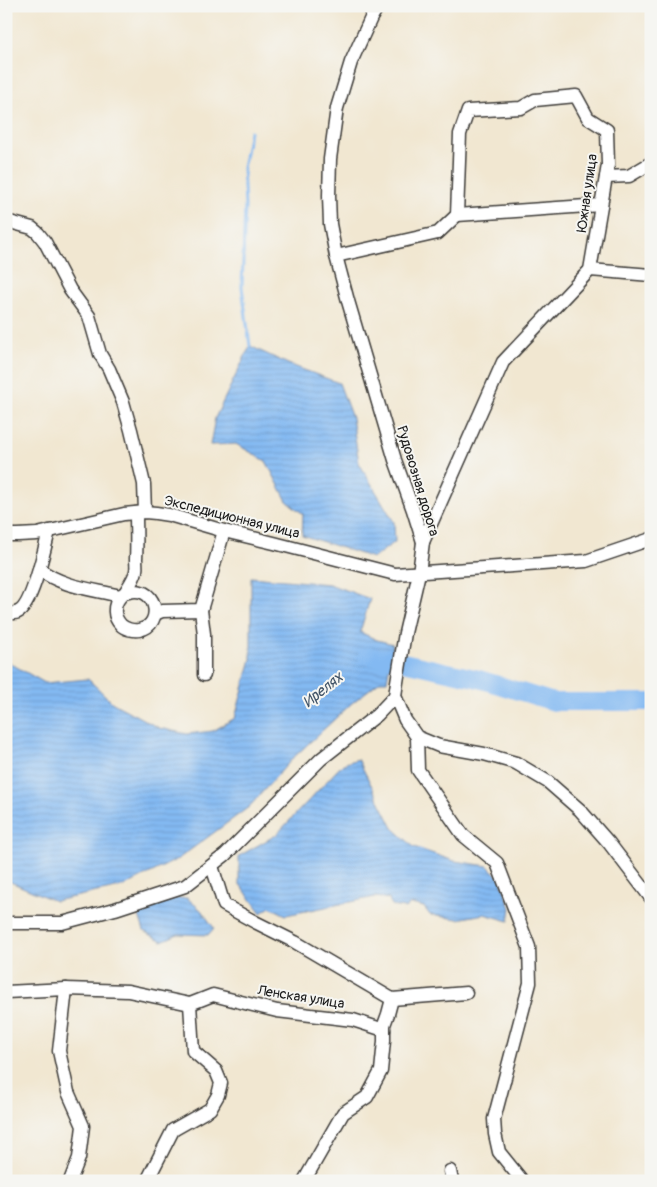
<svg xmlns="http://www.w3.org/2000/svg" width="657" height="1187" viewBox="0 0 657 1187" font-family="Pangolin,sans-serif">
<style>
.water{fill:url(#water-rules);stroke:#506a87}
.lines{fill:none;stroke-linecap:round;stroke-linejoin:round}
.stream{stroke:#83b9f2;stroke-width:3}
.river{stroke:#83b9f2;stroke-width:18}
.minor-casing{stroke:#3c3a37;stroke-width:15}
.minor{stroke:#fff;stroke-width:12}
.labels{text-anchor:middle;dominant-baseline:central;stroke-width:4;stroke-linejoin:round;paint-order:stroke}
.street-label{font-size:14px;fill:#1c1c1c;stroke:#f6f6f2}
.water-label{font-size:15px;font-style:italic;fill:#405367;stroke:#f6f6f2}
</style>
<defs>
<pattern id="water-rules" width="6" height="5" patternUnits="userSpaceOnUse" patternTransform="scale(1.25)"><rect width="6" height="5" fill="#83b9f2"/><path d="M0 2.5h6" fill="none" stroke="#719ecf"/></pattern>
</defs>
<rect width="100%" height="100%" fill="#f6f6f2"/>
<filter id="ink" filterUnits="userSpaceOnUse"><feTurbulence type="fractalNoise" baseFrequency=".02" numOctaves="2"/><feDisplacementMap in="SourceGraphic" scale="10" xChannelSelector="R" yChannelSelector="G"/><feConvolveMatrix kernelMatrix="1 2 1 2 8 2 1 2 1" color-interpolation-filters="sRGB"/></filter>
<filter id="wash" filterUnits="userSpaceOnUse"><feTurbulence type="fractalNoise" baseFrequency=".0096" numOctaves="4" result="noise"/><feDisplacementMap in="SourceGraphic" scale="20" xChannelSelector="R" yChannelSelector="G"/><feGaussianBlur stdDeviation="1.12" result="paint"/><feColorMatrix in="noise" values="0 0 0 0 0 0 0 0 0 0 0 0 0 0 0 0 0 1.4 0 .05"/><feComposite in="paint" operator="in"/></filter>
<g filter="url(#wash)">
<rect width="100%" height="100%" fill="#f1e7d1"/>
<g class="water">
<path d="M250,346L288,364L339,383L352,418L359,463L394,522L395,542L373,558L302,535L303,514L287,501L266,461L236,444L210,445L215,418Z"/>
<path d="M251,577L329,584L370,599L360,632L377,640L393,644L387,681H380L352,703L293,758L249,807L178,859L125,886L55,901L6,880V661L45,683L88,679L113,703L159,728L187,734L213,731L235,718L251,659Z"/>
<path d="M358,759L393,828L414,847L454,861L488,866L500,878L511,908L509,921L484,914L458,919L430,915L424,907L411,904L405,908L392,906L389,899L375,897L286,915L270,907L261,913L239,883V856L276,835L343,764Z"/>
<path d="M187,898L201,910L214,928L208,935L178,934L162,941L144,931L139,915L163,899Z"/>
</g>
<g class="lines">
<path class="stream" d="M250,346L242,287L245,206L243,168L250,131"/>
<path class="river" d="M367,656L390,659L479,679L554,702H651"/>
</g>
</g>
<g filter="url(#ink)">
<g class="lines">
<defs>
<g id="minor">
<path d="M378,6L371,18L351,62L337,108L330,159L329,196L330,224L336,256L348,301L395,460L413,510L423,542L419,573L405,633L397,682L395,696L405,720L417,737L439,746L484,754L516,763L548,782L580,810L609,843L651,898"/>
<path d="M606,177L629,176L651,163"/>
<path d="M457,215L601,205"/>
<path d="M6,221L32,228L38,233L45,242L70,290L89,316L100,354L109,369L123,402L131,430L144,484L145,512"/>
<path d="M336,256L438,233L457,215L460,134L468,111L521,108L535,100L576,96L588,118L607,130L608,165L590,270L503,362L423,542"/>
<path d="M590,270L651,275"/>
<path d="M6,535H18L37,534L124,514L145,512L156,513L169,515L224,531L274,543L395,574L586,561L651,539"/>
<path d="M39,569C62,587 92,589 120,596"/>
<path d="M125,593C156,581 166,625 139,630C133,631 125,629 121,625C113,617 113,605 120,597C123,593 123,595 126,591C129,586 135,577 136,571C137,567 136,563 136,559C137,544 136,528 136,513"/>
<path d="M201,610L204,634V675"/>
<path d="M6,613C10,613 15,614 18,612C32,606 45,547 49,531"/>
<path d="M155,614L162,611L201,610L224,531"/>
<path d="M417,737L418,770L463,835L497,863L529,947L530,983L494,1119L495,1134L499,1152L520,1178L521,1181"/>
<path d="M212,866L224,905L255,922L295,942L392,999L466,993"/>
<path d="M6,923H62L115,909L185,886L225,855L321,759L377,715L395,696"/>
<path d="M66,989L59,1051L68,1092L83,1126L79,1158L70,1181"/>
<path d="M6,992L66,989L128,991L190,1004L213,995L277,1011L353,1020L384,1030"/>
<path d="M450,1171L452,1181"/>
<path d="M147,1181L173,1130L210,1109L218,1095L221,1083L216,1071L193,1051L190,1004"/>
<path d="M304,1181L343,1113L367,1097L381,1071L384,1041V1025L388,1014L392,999"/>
</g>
</defs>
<use href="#minor" class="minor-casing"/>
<use href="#minor" class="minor"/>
</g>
</g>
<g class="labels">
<g class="street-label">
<text transform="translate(587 193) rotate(-82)">Южная улица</text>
<text transform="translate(418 481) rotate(73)">Рудовозная дорога</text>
<text transform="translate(232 517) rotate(14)">Экспедиционная улица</text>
<text transform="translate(301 997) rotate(9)">Ленская улица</text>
</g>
<g class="water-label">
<text transform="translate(323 690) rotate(-39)">Ирелях</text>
</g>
</g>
<rect width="657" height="1187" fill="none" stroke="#f6f6f2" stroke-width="25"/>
</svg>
